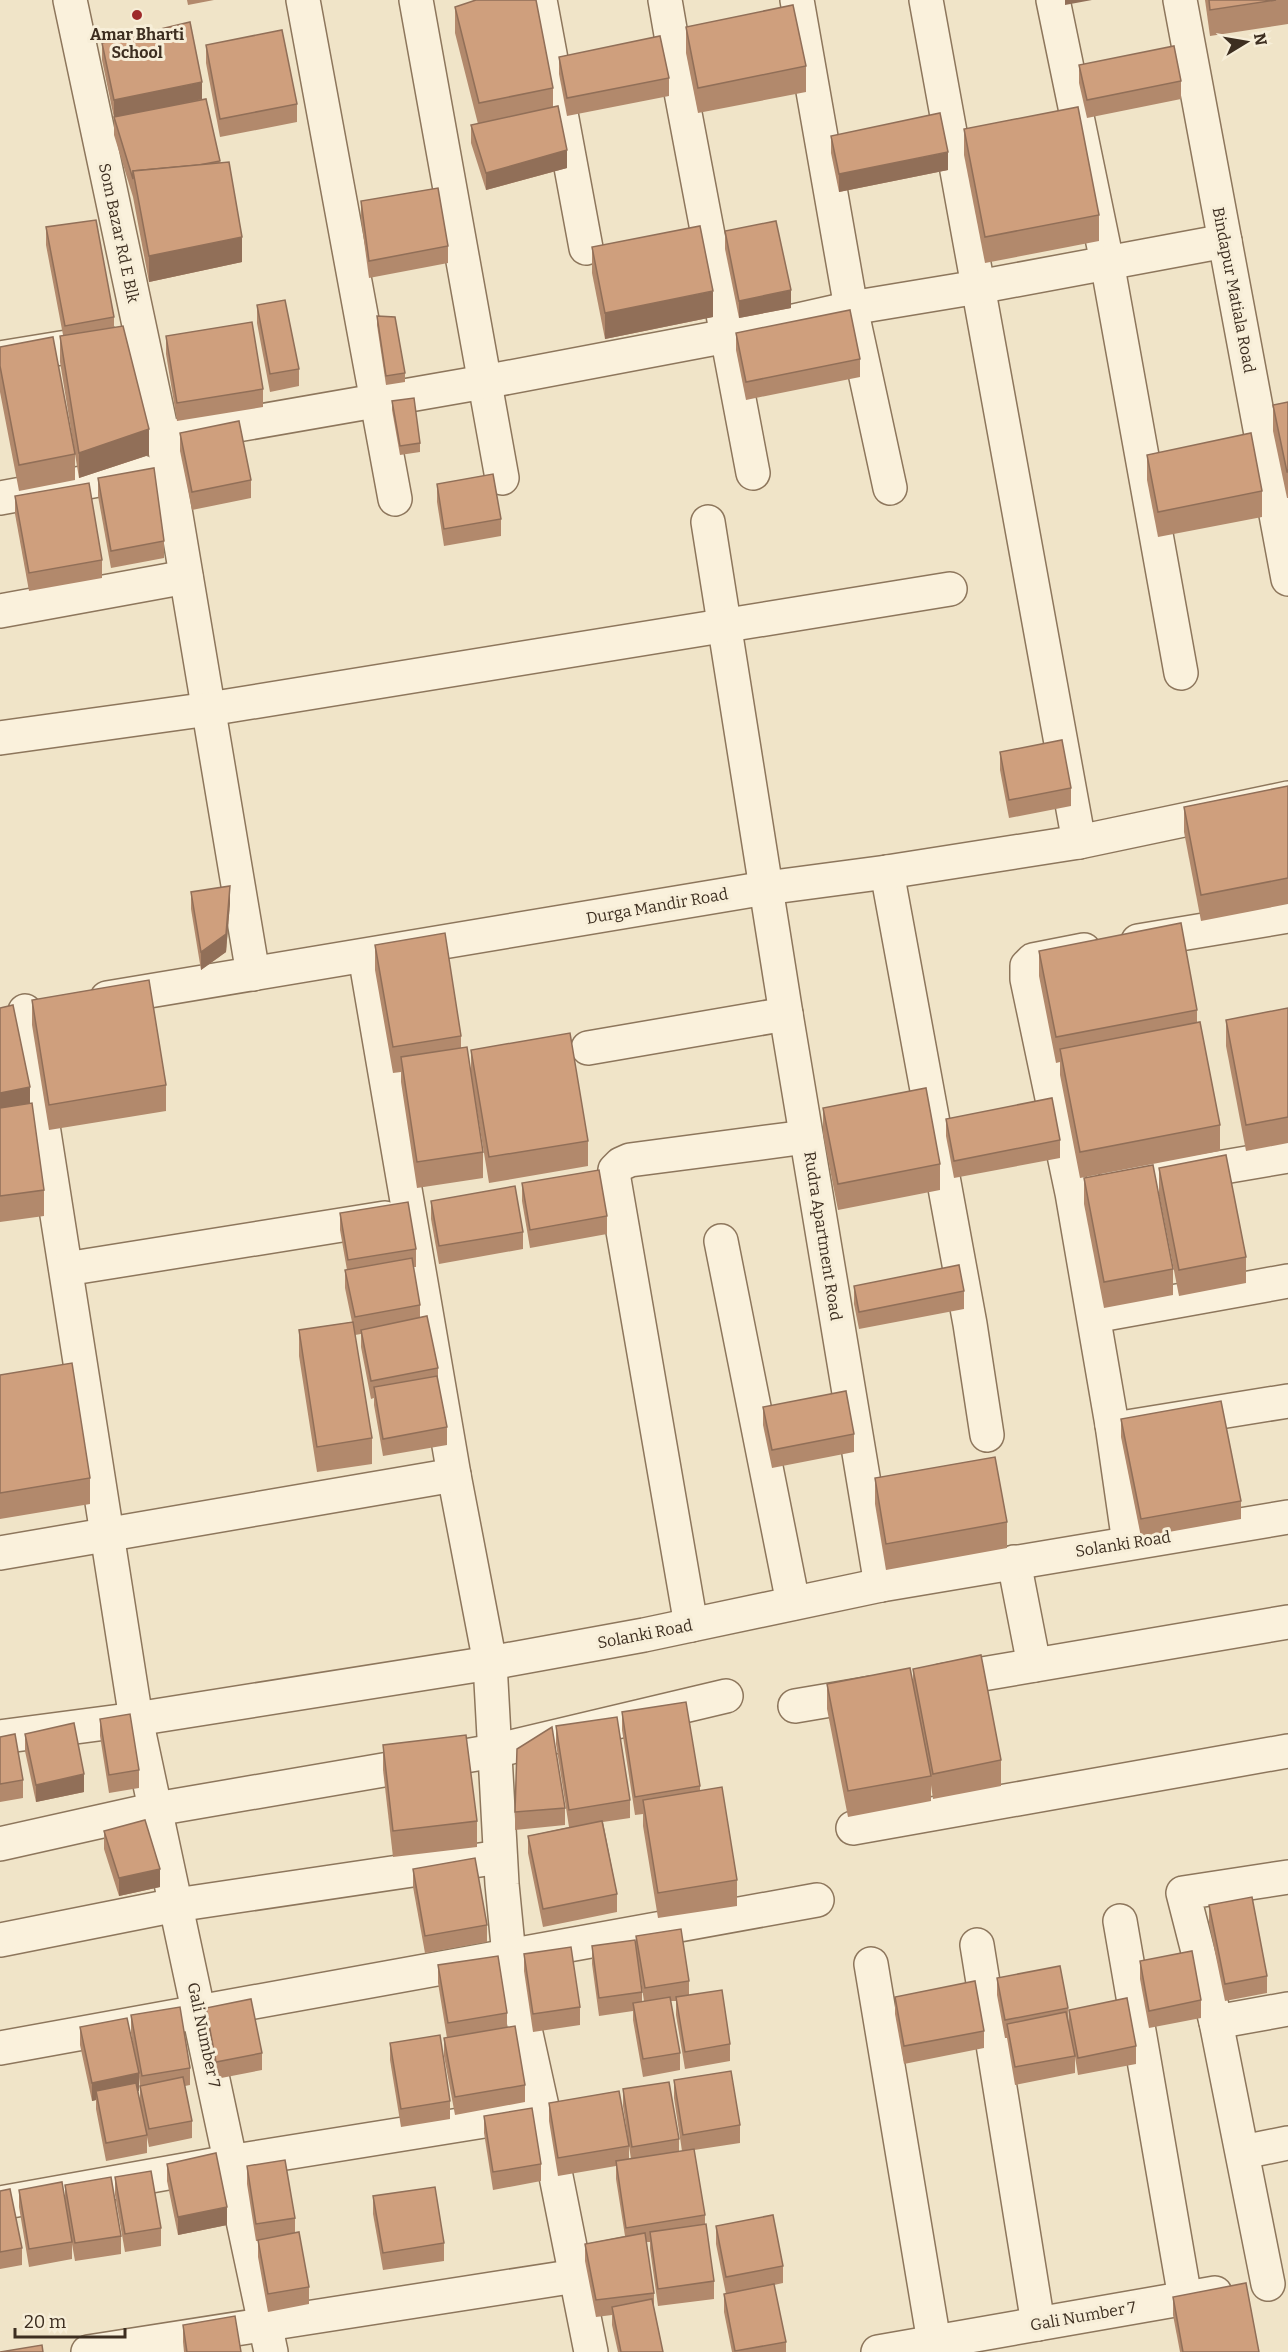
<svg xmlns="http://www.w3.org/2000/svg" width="1288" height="2352" viewBox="0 0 1288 2352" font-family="Bitter,serif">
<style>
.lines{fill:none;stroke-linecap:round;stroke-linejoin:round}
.street-casing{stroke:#8d765c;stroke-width:36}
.street{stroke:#faf1dc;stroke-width:33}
.wall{fill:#b2896c;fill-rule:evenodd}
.shaded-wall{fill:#916f58}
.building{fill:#cf9f7d;stroke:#916f58;stroke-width:1.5}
.poi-dot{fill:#9e2a2b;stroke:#f7eed8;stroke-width:2}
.labels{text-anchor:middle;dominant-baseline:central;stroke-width:6;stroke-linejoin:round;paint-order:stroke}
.poi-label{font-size:16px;font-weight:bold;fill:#3d2e20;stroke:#f7eed8}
.street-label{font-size:16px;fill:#3d2e20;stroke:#f7eed8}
</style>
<rect width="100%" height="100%" fill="#f0e4c8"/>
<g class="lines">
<defs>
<g id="street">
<path d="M70,0L163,438L253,974"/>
<path d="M303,0L395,499"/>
<path d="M416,0L502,478"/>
<path d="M540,0L586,248"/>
<path d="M665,0L680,87L753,473"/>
<path d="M797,0L851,308L890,488"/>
<path d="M926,0L1079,842"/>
<path d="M1053,0L1107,262L1181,673"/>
<path d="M1180,0L1288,579"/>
<path d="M0,358L104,341"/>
<path d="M163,438L484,382L727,336L851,308L978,287L1225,241"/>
<path d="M0,498L142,472"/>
<path d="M708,522L786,1014L881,1585"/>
<path d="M0,611L186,577"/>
<path d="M0,738L209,709L950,589"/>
<path d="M887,872L970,1324L987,1435"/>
<path d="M1138,941L1288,916"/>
<path d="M1084,950L1033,960L1027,966V979L1072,1193L1112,1425L1119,1428L1127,1427L1288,1401"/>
<path d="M365,956L454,1475L490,1663L502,1884L509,1956L543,2111L591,2352"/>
<path d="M107,998L766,888L887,872L1079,842L1288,798"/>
<path d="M25,1011L136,1719L271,2352"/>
<path d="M588,1048L786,1014"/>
<path d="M1112,1186L1288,1156"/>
<path d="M721,1241L793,1603"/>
<path d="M66,1269L385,1218"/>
<path d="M1094,1316L1288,1281"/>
<path d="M1112,1425L1129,1543"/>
<path d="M0,1553L454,1475"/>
<path d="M1014,1562L1034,1665"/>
<path d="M691,1625L614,1179L615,1170L621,1164L630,1160L806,1137"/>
<path d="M941,1681L1288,1622"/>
<path d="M795,1706L872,1693"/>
<path d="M0,1737L136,1719L490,1663L644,1635L881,1585L1288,1517"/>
<path d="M853,1828L1288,1751"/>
<path d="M0,1844L156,1809L494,1751L726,1696"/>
<path d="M1120,1921L1185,2298"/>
<path d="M0,1940L176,1905L500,1857"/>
<path d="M977,1945L1038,2324"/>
<path d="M871,1964L934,2342"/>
<path d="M1216,2022L1288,2009"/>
<path d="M0,2048L817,1900"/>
<path d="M1243,2152L1288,2143"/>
<path d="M0,2203L229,2162L528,2114"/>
<path d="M1268,2284L1216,2022L1183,1893L1288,1877"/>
<path d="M88,2352L576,2276"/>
<path d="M878,2352L1215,2293"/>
</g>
</defs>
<use href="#street" class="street-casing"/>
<use href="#street" class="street"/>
</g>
<g class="wall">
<path d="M187,0H214L188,5Z"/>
<path d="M1205,0H1288V24L1210,36Z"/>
<path d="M455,7L553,88V107L567,168L486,190L471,143V125L478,124L455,33Z"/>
<path d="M686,27L806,66V92L698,113L686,53Z"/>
<path d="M102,43L202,99L220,163L242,262L149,282L133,197L114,135V118L102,60Z"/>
<path d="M206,45L297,104V122L220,137L206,63Z"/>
<path d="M559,57L669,78V96L567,116L559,74Z"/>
<path d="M1079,65L1181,81V99L1087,118L1079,83Z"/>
<path d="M964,129L1099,215V241L985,263L964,155Z"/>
<path d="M831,136L948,170L839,192L831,153Z"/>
<path d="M361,201L448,246V263L369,278L361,219Z"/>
<path d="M46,227L114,317V327L149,455L79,478L75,454V480L19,491L0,392V347L75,454L60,362V336L63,335L46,245Z"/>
<path d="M725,231L791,308L739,318L725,249Z"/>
<path d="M592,247L713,317L605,339L592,273Z"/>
<path d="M257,305L299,369V386L270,392L257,323Z"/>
<path d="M377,316L405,373V382L386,385L377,325Z"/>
<path d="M736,333L860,359V377L746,400L736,350Z"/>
<path d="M166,336L263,389V407L177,421L166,354Z"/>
<path d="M392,401L420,443V452L400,455L392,410Z"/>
<path d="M1288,402V498H1287L1273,431V405Z"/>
<path d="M180,433L251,480V498L192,510L180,451Z"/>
<path d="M1147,455L1262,491V517L1158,537L1147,480Z"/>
<path d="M98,478L164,541V558L111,568L98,496Z"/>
<path d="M437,484L501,519V536L444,546L437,502Z"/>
<path d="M15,496L102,560V578L29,591L15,514Z"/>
<path d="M1000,752L1071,788V806L1009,818L1000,770Z"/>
<path d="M1288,786V904L1201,921L1184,832V807Z"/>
<path d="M191,892L230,903L226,952L201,970L191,909Z"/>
<path d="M375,945L461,1036V1047L471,1075V1050L588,1141V1166L489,1183L472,1081L483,1152V1178L417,1188L401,1082V1072L393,1073L375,970Z"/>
<path d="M1039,951L1197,1010V1022L1220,1125V1151L1080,1178L1060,1075V1062L1056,1063L1039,976Z"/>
<path d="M32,1000L166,1085V1111L49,1130L32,1025Z"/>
<path d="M0,1008L30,1103L44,1190V1216L0,1222Z"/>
<path d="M1288,1008V1143L1246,1151L1226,1046V1020Z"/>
<path d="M823,1108L940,1164V1190L838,1210L823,1134Z"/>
<path d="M946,1119L1060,1140V1158L954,1178L946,1136Z"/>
<path d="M1159,1168L1246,1257V1283L1179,1296L1159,1194Z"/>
<path d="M1084,1178L1173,1269V1295L1104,1308L1084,1204Z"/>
<path d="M522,1183L607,1216V1234L530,1248L522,1201Z"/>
<path d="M431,1201L523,1232V1249L439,1264L431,1219Z"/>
<path d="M340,1213L416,1249V1267H413L420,1305V1317L438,1368V1381L447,1427V1445L383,1456L374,1405V1398L371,1399L361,1347V1334L355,1335L372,1438V1464L317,1472L299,1356V1330L352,1322L345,1288V1270H347L340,1230Z"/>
<path d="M854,1286L964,1291V1309L859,1329L854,1304Z"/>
<path d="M0,1375L90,1478V1504L0,1519Z"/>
<path d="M763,1407L854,1434V1452L772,1468L763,1425Z"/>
<path d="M1121,1419L1241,1501V1519L1141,1537L1121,1437Z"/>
<path d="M875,1478L1007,1522V1548L886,1570L875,1504Z"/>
<path d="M913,1669L1001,1760V1786L933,1799L931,1785V1801L848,1817L827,1709V1684L913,1682Z"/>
<path d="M622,1712L700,1786V1790L737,1880V1906L658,1918L643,1826V1814L635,1815L622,1730Z"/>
<path d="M100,1719L139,1770V1788L109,1793L100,1736Z"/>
<path d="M556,1726L630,1800V1818L603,1822L617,1894V1912L543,1927L528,1853V1836L569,1827L556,1744Z"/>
<path d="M25,1734L84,1792L36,1802L25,1751Z"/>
<path d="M0,1737L23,1780V1798L0,1802Z"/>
<path d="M383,1745L477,1821V1847L393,1857L383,1770Z"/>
<path d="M565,1808V1825L515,1830V1812Z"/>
<path d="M104,1831L160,1887L119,1896L104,1849Z"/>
<path d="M413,1869L487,1925V1942L425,1953L413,1887Z"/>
<path d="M1209,1905L1267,1976V1993L1225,2001L1209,1923Z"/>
<path d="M636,1936L689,1981V1995L730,2044V2061L685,2069L676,2015V2001H670L680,2053V2070L643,2077L633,2020V2011L599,2016L592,1964V1946L636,1948ZM640,1975L644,2001H642V1992Z"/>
<path d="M524,1954L580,2007V2025L533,2032L524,1971Z"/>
<path d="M1140,1961L1201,2000V2018L1149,2028L1140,1979Z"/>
<path d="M438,1965L507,2013V2027L525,2085V2102L455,2115L444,2056V2038H447L438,1983Z"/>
<path d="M997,1978L1068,2008L1069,2026V2010L1136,2046V2064L1078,2075L1075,2057V2073L1015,2085L1007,2038H1005L997,1995Z"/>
<path d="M895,1997L984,2031V2048L904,2064L895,2014Z"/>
<path d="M206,2008L262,2053V2070L216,2079L206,2025Z"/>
<path d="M131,2015L190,2068V2085L185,2086L192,2121V2138L149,2147L147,2137V2153L106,2161L96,2109V2100L92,2101L80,2045V2027L135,2056L131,2033ZM139,2077L140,2087V2103L138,2091H139Z"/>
<path d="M390,2043L450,2101V2119L401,2127L390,2060Z"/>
<path d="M674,2080L740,2125V2143L694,2150L705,2215V2224L714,2281V2299L658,2306L650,2249V2242H646L654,2293V2308L663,2352H618L612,2325V2315L596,2317L585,2261V2244L625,2236L616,2179V2166L558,2176L549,2121V2103L629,2146V2159H631L623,2106V2089L679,2139V2151H682L674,2098Z"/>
<path d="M484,2116L541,2164V2181L493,2190L484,2133Z"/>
<path d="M167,2164L227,2225L178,2235L167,2181Z"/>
<path d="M247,2166L295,2218V2233L309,2287V2304L268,2312L258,2257V2241H256L247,2184Z"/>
<path d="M115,2177L161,2228V2246L125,2252L115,2195Z"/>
<path d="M65,2185L121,2236V2254L75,2261L72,2244V2259L29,2267L19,2207V2190L65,2202Z"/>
<path d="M0,2191L22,2248V2265L0,2269Z"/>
<path d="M373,2196L444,2243V2261L383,2270L373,2214Z"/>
<path d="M716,2226L783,2266V2283L774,2285L786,2342V2352H732L724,2312V2294H726L716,2244Z"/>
<path d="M1173,2297L1259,2352H1180L1173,2315Z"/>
<path d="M183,2325L241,2352H184L183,2342Z"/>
</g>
<g class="shaded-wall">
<path d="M1065,0H1092L1065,5Z"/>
<path d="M202,82V99L114,118V100Z"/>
<path d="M567,150V168L486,190V173Z"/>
<path d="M948,152V170L839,192V174Z"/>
<path d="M242,237V262L149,282V256Z"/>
<path d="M791,290V308L739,318V301Z"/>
<path d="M713,291V317L605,339V313Z"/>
<path d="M149,429V455L79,478V453Z"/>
<path d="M230,886V903L226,952L201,970V952Z"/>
<path d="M30,1087V1112L0,1119V1093Z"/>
<path d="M84,1774V1792L36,1802V1785Z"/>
<path d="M160,1869V1887L119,1896V1878Z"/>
<path d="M139,2073V2091L97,2100L96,2091V2100L92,2101V2083Z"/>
<path d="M227,2207V2225L178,2235V2217Z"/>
</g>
<g class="building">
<path d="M476,0H536L553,88L479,103L455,7Z"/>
<path d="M1209,0H1276L1210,10Z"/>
<path d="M793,5L806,66L698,88L686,27Z"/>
<path d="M190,22L202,82L114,100L102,43Z"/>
<path d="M282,30L297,104L220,119L206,45Z"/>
<path d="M660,36L669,78L567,98L559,57Z"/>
<path d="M1174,46L1181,81L1087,100L1079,65Z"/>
<path d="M206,99L220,161L199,165L133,171V179L114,117Z"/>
<path d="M558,106L567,150L486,173L471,125Z"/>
<path d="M1078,107L1099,215L985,237L964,129Z"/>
<path d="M940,113L948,152L839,174L831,136Z"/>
<path d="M229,162L242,237L149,256L133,171Z"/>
<path d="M438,188L448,246L369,261L361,201Z"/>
<path d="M96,220L114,317L65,326L46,227Z"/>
<path d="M776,221L791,290L739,301L725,231Z"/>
<path d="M700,226L713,291L605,313L592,247Z"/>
<path d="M285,300L299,369L270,374L257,305Z"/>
<path d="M850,310L860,359L746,382L736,333Z"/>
<path d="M377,316L395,317L405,373L386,376Z"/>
<path d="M252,322L263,389L177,403L166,336Z"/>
<path d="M123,326L149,429L79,453L60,336Z"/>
<path d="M53,337L75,454L19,465L0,366V347Z"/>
<path d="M414,398L420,443L400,446L392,401Z"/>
<path d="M1288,402V472H1287L1273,405Z"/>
<path d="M239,421L251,480L192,492L180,433Z"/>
<path d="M1251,433L1262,491L1158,512L1147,455Z"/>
<path d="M154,468L164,541L111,551L98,478Z"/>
<path d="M493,474L501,519L444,529L437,484Z"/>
<path d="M89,483L102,560L29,573L15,496Z"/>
<path d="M1062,740L1071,788L1009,800L1000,752Z"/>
<path d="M1288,786V878L1201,895L1184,807Z"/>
<path d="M230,886L226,934L201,952L191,892Z"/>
<path d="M1181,923L1197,1010L1056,1037L1039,951Z"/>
<path d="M445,933L461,1036L393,1047L375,945Z"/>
<path d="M149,980L166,1085L49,1105L32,1000Z"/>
<path d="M13,1005L30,1087L0,1093V1008Z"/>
<path d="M1288,1008V1117L1246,1125L1226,1020Z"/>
<path d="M1200,1022L1220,1125L1080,1152L1060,1049Z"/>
<path d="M570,1033L588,1141L489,1157L471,1050Z"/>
<path d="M467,1047L483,1152L417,1162L401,1057Z"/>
<path d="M926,1088L940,1164L838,1184L823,1108Z"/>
<path d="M1052,1098L1060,1140L954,1161L946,1119Z"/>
<path d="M32,1103L44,1190L0,1196V1108Z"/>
<path d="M1226,1155L1246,1257L1179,1270L1159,1168Z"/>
<path d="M1153,1165L1173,1269L1104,1282L1084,1178Z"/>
<path d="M599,1170L607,1216L530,1230L522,1183Z"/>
<path d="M515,1186L523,1232L439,1246L431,1201Z"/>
<path d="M408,1202L416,1249L348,1260L340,1213Z"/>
<path d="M412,1258L420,1305L355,1317L345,1270Z"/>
<path d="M959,1265L964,1291L859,1312L854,1286Z"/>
<path d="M427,1316L438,1368L371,1381L361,1330Z"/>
<path d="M353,1322L372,1438L317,1447L299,1330Z"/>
<path d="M72,1363L90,1478L0,1493V1375Z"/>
<path d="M437,1376L447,1427L383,1439L374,1387Z"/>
<path d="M846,1391L854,1434L772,1450L763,1407Z"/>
<path d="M1221,1401L1241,1501L1141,1519L1121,1419Z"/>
<path d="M995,1457L1007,1522L886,1544L875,1478Z"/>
<path d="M981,1655L1001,1760L933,1774L913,1669Z"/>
<path d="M910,1668L931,1776L848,1791L827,1684Z"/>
<path d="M686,1702L700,1786L635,1797L622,1712Z"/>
<path d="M130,1714L139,1770L109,1775L100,1719Z"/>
<path d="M617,1717L630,1800L569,1810L556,1726Z"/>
<path d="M74,1723L84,1774L36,1785L25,1734Z"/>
<path d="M552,1727L565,1808L515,1812L517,1749Z"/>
<path d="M15,1734L23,1780L0,1784V1737Z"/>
<path d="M466,1735L477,1821L393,1831L383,1745Z"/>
<path d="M722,1787L737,1880L658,1893L643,1800Z"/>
<path d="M145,1820L160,1869L119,1878L104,1831Z"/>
<path d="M602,1821L617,1894L543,1909L528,1836Z"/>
<path d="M475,1858L487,1925L425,1936L413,1869Z"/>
<path d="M1252,1897L1267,1976L1225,1984L1209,1905Z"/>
<path d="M681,1929L689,1981L645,1988L636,1936Z"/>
<path d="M635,1940L642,1992L599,1998L592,1946Z"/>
<path d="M571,1947L580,2007L533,2014L524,1954Z"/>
<path d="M1192,1951L1201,2000L1149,2011L1140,1961Z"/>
<path d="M498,1956L507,2013L448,2023L438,1965Z"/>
<path d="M1060,1966L1068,2008L1005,2020L997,1978Z"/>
<path d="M975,1981L984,2031L904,2046L895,1997Z"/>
<path d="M722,1990L730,2044L685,2052L676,1997Z"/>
<path d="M670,1997L680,2053L643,2059L633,2003Z"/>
<path d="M1127,1998L1136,2046L1078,2058L1069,2010Z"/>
<path d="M251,1999L262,2053L216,2062L206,2008Z"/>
<path d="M180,2007L190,2068L142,2076L131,2015Z"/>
<path d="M1066,2012L1075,2056L1015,2067L1007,2024Z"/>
<path d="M127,2018L139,2073L92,2083L80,2027Z"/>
<path d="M515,2026L525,2085L455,2097L444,2038Z"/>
<path d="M440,2035L450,2101L401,2109L390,2043Z"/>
<path d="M731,2071L740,2125L683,2135L674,2080Z"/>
<path d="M183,2077L192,2121L149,2129L140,2086Z"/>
<path d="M669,2082L679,2139L632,2147L623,2089Z"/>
<path d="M136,2083L147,2135L106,2143L96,2091Z"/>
<path d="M619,2091L629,2146L558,2158L549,2103Z"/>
<path d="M532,2108L541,2164L493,2172L484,2116Z"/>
<path d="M694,2149L705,2215L626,2228L616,2161Z"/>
<path d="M216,2153L227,2207L178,2217L167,2164Z"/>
<path d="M285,2160L295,2218L256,2224L247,2166Z"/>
<path d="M151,2171L161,2228L125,2234L115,2177Z"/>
<path d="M111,2177L121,2236L75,2243L65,2185Z"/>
<path d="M62,2182L72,2242L29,2249L19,2190Z"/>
<path d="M435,2187L444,2243L383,2253L373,2196Z"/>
<path d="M10,2189L22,2248L0,2252V2191Z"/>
<path d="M773,2215L783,2266L726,2277L716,2226Z"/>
<path d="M706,2224L714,2281L658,2289L650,2232Z"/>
<path d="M299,2232L309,2287L268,2294L258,2240Z"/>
<path d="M645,2233L654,2293L596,2300L585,2244Z"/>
<path d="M1246,2283L1259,2352H1183L1173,2297Z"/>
<path d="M774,2284L786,2342L735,2351L724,2294Z"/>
<path d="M652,2299L663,2352H621L612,2307Z"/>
<path d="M235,2316L241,2352H187L183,2325Z"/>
<path d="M42,2345L43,2352H0Z"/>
</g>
<circle class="poi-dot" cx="137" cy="15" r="6"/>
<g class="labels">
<g class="poi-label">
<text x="137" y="34">Amar Bharti<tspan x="137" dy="18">School</tspan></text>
</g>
<g class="street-label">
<text transform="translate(119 233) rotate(78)">Som Bazar Rd E Blk</text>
<text transform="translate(1234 290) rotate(79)">Bindapur Matiala Road</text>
<text transform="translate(657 906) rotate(-10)">Durga Mandir Road</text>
<text transform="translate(823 1236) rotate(81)">Rudra Apartment Road</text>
<text transform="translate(1123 1544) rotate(-9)">Solanki Road</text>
<text transform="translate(645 1634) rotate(-11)">Solanki Road</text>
<text transform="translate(204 2035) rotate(78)">Gali Number 7</text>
<text transform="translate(1083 2316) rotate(-10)">Gali Number 7</text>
</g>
</g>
<g transform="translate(1246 42) rotate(79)" stroke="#f7eed8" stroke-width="4.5" paint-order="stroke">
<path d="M0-4.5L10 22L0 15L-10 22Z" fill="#3d2e20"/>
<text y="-9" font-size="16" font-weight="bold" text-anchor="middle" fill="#3d2e20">N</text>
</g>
<path d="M15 2328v9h110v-9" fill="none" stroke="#3d2e20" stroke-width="3"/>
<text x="24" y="2328" font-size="18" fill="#3d2e20" stroke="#f7eed8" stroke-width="4.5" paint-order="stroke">20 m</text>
</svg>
